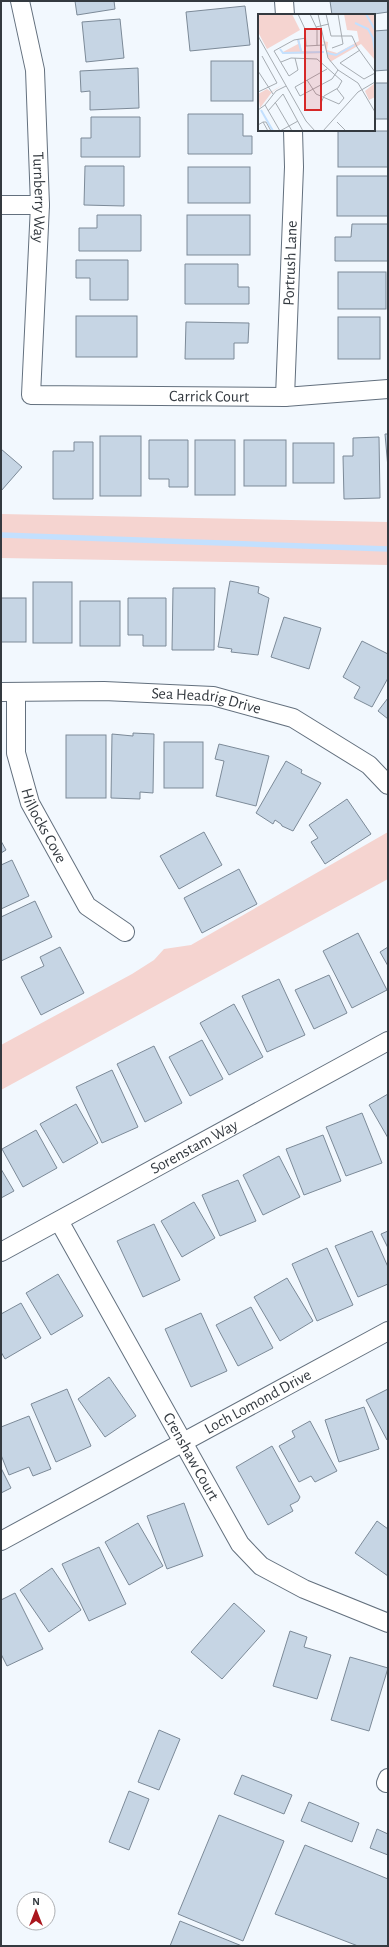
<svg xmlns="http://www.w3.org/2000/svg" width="389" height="1947" viewBox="0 0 389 1947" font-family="'Alegreya Sans',sans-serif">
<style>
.green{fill:#f5d4d0}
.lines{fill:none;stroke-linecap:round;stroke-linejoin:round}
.stream{stroke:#c3e0fe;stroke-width:5.5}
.building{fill:#c6d5e4;stroke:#7c8a98}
.minor-casing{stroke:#63707e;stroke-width:20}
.minor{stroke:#fff;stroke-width:18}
.labels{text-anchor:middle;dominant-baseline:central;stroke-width:4;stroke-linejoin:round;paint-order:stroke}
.street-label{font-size:16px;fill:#343a40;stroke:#fff}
.inset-river{fill:none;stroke:#c3e0fe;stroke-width:2}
.inset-road{fill:none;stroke:#a6acb2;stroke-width:1}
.view{fill:#d62828;fill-opacity:0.15;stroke:#d62828;stroke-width:2}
.inset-edge{fill:none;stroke:#343a40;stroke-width:2}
</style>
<rect width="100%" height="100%" fill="#f2f8fe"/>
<g class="green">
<path d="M1,514L388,522V565L1,558Z"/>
<path d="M388,832V879L1,1090V1045L132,974L154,960L164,949L191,945Z"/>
</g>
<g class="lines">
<path class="stream" d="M1,535L388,549"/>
</g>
<g class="building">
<path d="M75,1H114L115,9L77,15Z"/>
<path d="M330,1H388V12L367,15H332Z"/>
<path d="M245,6L250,45L190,51L186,12Z"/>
<path d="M120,19L124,58L86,62L82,22Z"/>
<path d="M388,30V70L374,71V31Z"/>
<rect x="211" y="61" width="42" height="40"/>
<path d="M138,68L139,108L90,110V91L81,92L80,71Z"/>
<rect x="374" y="83" width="14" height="36"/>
<path d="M188,114H243V136H252V154H188Z"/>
<path d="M91,117H140V157H81V138H91Z"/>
<rect x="338" y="131" width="50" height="36"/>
<path d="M85,166H124V206L84,205Z"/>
<rect x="188" y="167" width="62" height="36"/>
<rect x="337" y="176" width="51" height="40"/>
<path d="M97,215H141V251H79V228H97Z"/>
<rect x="187" y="215" width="63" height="40"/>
<path d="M352,224H388V261H335V237H351Z"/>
<path d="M76,260H128V300H90V278H76Z"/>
<path d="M185,264H238V287H249V304H185Z"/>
<rect x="338" y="272" width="48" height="37"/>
<rect x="76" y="316" width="61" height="41"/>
<rect x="338" y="317" width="42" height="42"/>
<path d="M186,322L249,323L248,343H234V359H185Z"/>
<path d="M385,434H388V468Z"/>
<rect x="100" y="436" width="41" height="60"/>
<path d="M379,437L380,498L344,499L343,456H353V438Z"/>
<path d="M149,440H188V487H169V479H149Z"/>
<rect x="195" y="440" width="40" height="55"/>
<rect x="244" y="440" width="42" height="46"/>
<path d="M74,442H93V499H53V451H74Z"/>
<rect x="293" y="443" width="41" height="40"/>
<path d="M1,449L22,467L1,491Z"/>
<path d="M230,581L259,587L258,593L269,598L258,655L231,652L232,649L218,647Z"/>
<rect x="33" y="582" width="39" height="61"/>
<path d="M173,588H215L214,650H172Z"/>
<rect x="1" y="598" width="25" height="44"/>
<path d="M128,598H166V646H143V635H128Z"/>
<rect x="80" y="601" width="40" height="45"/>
<path d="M284,617L321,628L309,669L271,657Z"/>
<path d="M362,641L388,654V678L372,707L354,698L360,687L343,677Z"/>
<path d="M388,698V719L378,711Z"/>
<path d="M133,733L154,734L153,793L140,792V799L111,798L112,734L133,736Z"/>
<rect x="66" y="735" width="40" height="63"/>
<rect x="164" y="742" width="39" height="46"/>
<path d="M219,744L269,756L256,806L216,796L224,761L215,759Z"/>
<path d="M286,761L302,770L301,773L321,783L293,831L282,826L281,824L275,820L273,824L256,813Z"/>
<path d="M347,799L371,834L325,864L311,842L318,838L309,825Z"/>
<path d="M204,832L222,865L179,889L160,856Z"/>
<path d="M1,841L6,850L1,853Z"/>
<path d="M12,860L29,896L1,909V865Z"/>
<path d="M239,869L257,904L202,933L184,898Z"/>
<path d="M35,901L52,937L1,961V917Z"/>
<path d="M358,933L387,990L352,1008L323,951Z"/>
<path d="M60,947L84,993L41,1015L21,977L44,966L40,957Z"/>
<path d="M388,947V966L380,952Z"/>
<path d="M329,975L347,1013L314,1029L295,990Z"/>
<path d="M279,979L305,1035L267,1052L242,996Z"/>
<path d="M234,1004L263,1057L229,1075L200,1023Z"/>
<path d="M202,1040L223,1079L190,1096L169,1057Z"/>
<path d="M154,1046L182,1103L145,1122L117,1064Z"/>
<path d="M112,1070L138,1127L102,1143L76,1087Z"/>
<path d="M388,1094V1138L369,1105Z"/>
<path d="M76,1104L98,1143L63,1163L40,1124Z"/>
<path d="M362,1113L382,1163L346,1176L326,1127Z"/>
<path d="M36,1130L57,1168L23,1187L2,1149Z"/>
<path d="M323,1135L341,1181L304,1195L286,1149Z"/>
<path d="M279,1156L300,1197L263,1215L243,1175Z"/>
<path d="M1,1169L14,1191L1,1198Z"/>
<path d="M238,1180L256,1221L220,1236L202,1195Z"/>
<path d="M194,1202L215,1238L182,1257L161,1221Z"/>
<path d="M154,1224L180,1280L143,1297L117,1241Z"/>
<path d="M372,1231L388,1267V1284L358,1297L335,1246Z"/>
<path d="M388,1231V1248L381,1234Z"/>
<path d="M327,1248L353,1305L317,1321L292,1264Z"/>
<path d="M58,1274L83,1316L51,1335L26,1293Z"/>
<path d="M287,1278L313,1321L280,1341L254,1297Z"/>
<path d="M21,1303L41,1338L5,1359L1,1352V1314Z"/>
<path d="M251,1307L273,1348L238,1366L216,1325Z"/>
<path d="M201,1313L227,1371L191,1387L165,1329Z"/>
<path d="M109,1377L136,1416L105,1437L78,1399Z"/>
<path d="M67,1389L91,1446L56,1462L31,1404Z"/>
<path d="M388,1389V1440H387L366,1400Z"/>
<path d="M364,1407L379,1449L339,1462L325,1420Z"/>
<path d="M29,1416L51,1469L33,1476L29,1467L9,1475L1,1455V1427Z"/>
<path d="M310,1421L337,1471L315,1482L311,1476L299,1482L279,1446L295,1437L292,1431Z"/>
<path d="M272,1446L300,1497L298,1501L290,1505L293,1511L268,1525L236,1467Z"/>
<path d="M1,1468L11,1488L1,1493Z"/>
<path d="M184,1503L203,1556L167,1569L147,1516Z"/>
<path d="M377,1521L388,1529V1576L355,1553Z"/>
<path d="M138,1523L163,1566L129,1585L105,1542Z"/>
<path d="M99,1547L126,1604L89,1621L62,1564Z"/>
<path d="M52,1568L81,1610L49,1632L20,1590Z"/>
<path d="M15,1593L43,1649L7,1666L1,1654V1600Z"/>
<path d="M234,1603L265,1631L222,1679L191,1652Z"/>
<path d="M290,1631L307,1637L304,1647L331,1655L317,1699L273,1686Z"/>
<path d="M350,1657L388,1668L369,1731L331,1720Z"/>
<path d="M159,1730L180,1739L159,1790L138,1782Z"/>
<path d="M242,1775L292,1795L284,1814L234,1794Z"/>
<path d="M129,1791L149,1799L129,1850L109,1842Z"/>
<path d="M309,1802L359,1823L352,1842L301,1821Z"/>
<path d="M219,1815L284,1841L243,1941L178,1914Z"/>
<path d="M377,1829L388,1834V1855L370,1848Z"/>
<path d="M305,1845L388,1879V1946H358L275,1914Z"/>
<path d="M180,1921L242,1946H170Z"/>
</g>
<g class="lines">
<defs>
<g id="minor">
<path id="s1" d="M20,1L35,70L40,205L31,395L285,397L388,389"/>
<path d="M284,1L285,15"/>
<path d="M1,205H40"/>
<path id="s2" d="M285,397L294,167L293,130"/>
<path id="s3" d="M1,692L104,691L213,696L293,718L369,765L388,785"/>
<path id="s4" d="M16,692V753L30,803L87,906L125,932"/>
<path id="s5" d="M59,1221L240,1544L261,1566L304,1589L388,1623"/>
<path id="s6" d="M1,1252L388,1041"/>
<path id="s7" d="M1,1541L388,1331"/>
<path d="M386,1783L388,1778"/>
</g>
</defs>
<use href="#minor" class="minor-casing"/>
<use href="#minor" class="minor"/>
</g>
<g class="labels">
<g class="street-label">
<text stroke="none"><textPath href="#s1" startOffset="198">Turnberry Way</textPath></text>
<text stroke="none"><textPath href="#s2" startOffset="134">Portrush Lane</textPath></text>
<text stroke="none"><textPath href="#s1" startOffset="574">Carrick Court</textPath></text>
<text stroke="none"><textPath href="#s3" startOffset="206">Sea Headrig Drive</textPath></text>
<text stroke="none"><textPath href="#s4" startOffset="139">Hillocks Cove</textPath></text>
<text stroke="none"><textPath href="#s6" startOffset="220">Sorenstam Way</textPath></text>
<text stroke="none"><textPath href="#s7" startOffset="292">Loch Lomond Drive</textPath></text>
<text stroke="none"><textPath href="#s5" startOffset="270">Crenshaw Court</textPath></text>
</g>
</g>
<g transform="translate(258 14)">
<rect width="117" height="117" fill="#f2f8fe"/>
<path d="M0,0H34L42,16L9,35L0,18ZM86,0H117V46L103,30L72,48L65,27L70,28L69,36L79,39L101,27L99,17L89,16ZM39,25H41L44,37L66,39L25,40L22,35L25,38L40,30ZM117,69V83L111,86L107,77ZM26,70L14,78L2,94L0,80L9,75L13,78Z" fill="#f5d4d0"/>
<path class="inset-river" d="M108,0L117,16M97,9L110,15L115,24L117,39M40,25L43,37M22,35L25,39L66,38M69,39L78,41L96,31M3,96L15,117"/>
<path class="inset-road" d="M40,0L47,15L48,32L66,31M52,0L59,15V32M60,0L70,44L80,56L100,69L117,98M68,0L73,22H94L99,33L117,58M58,13L71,10M0,22L48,107L57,117M74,34L85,30L80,0M102,36L82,49L106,65L117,59M37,44L40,56L31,62L16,37L36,26L48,24M23,48L33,44L59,45L84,67L80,74L66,82L63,89M69,55L37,73L42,82L74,65L80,56M0,57L15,80M49,66L58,80L81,90L86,84L79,75M0,78L19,69L4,42M17,88L34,117M7,91L22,117L40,107M0,96L7,91L18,77L28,72M10,97L25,80L45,117M5,108H8L13,117M79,108L88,117M0,111L5,108L10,117M65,117L100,78L117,68"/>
<path class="view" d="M47,15H63V96H47Z"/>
<rect width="117" height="117" class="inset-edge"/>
</g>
<rect width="389" height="1947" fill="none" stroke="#343a40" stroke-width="4"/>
<g transform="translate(36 1911)"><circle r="19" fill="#ffffff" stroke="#aeb0b3"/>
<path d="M0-3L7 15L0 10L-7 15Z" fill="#aa161d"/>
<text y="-6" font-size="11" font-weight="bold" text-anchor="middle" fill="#343a40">N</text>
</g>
</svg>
